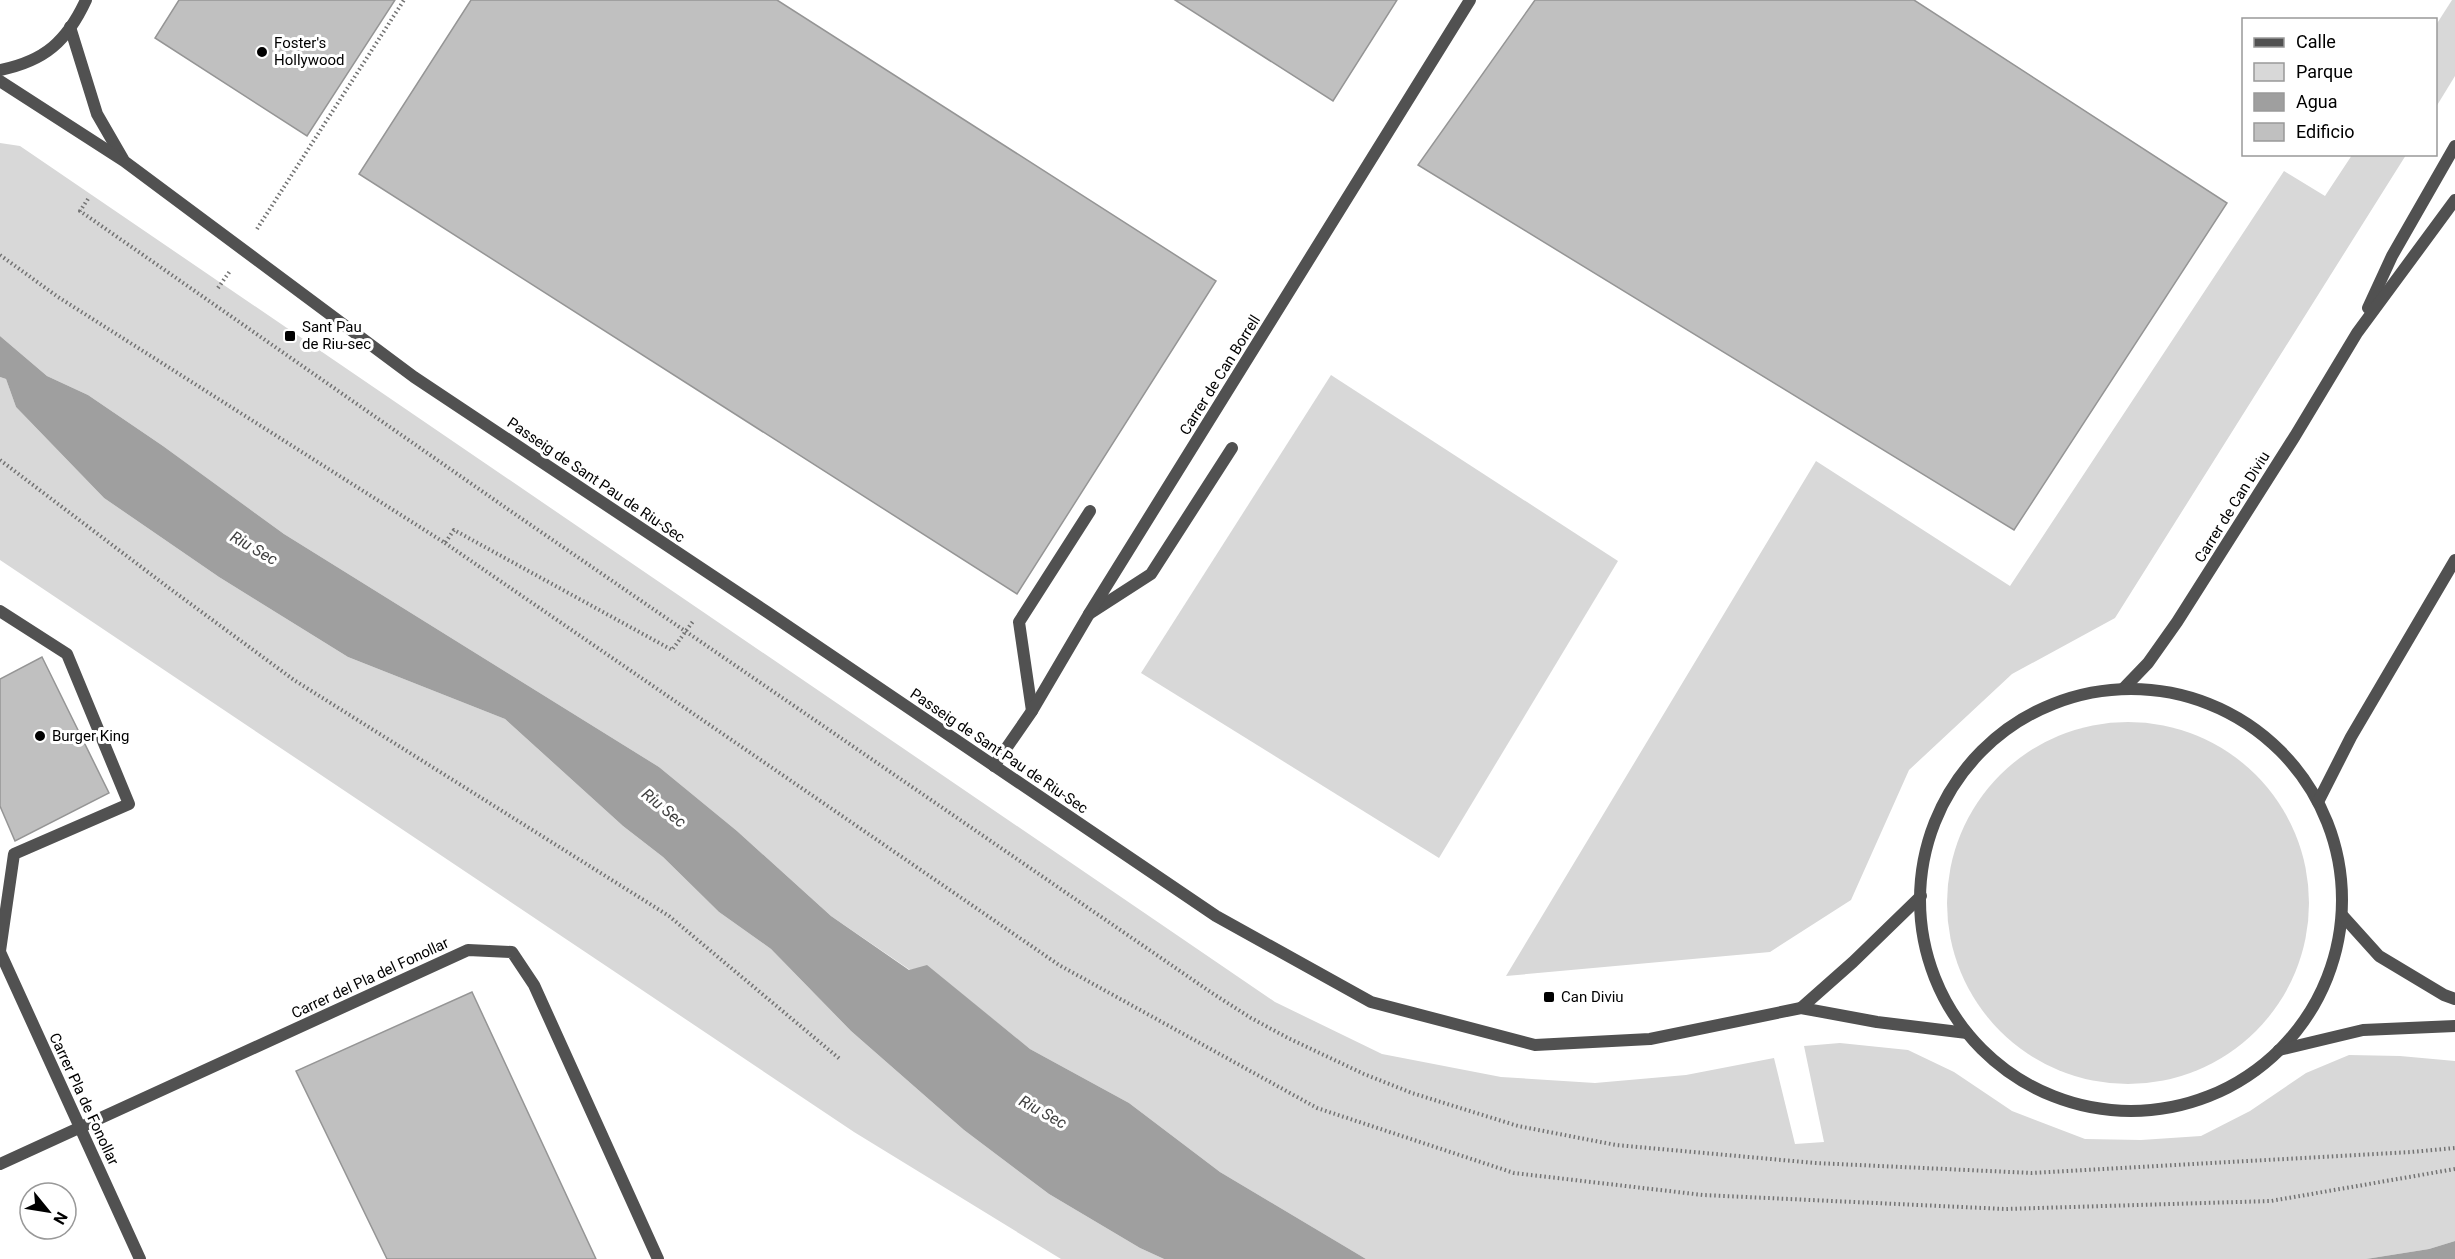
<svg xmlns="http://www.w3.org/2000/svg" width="2455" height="1259" viewBox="0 0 2455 1259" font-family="Roboto,sans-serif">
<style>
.green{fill:#d8d8d8}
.water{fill:#9f9f9f}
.building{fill:#c0c0c0;stroke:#959595;stroke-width:1.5}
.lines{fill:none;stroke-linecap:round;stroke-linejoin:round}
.path{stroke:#737373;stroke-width:4;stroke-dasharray:1.5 3;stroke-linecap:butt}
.service{stroke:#515151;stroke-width:12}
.minor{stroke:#515151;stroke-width:12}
.poi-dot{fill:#000;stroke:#fff;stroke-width:2}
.labels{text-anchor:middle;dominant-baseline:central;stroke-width:6;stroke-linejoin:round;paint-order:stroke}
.poi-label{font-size:15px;fill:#000;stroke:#fff;text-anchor:start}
.street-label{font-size:15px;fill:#000;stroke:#fff}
.water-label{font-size:16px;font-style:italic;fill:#404040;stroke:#fff}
</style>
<rect width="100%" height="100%" fill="#fff"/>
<g class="green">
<path d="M2452,0H2455V76L2436,107V25Z"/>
<path d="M0,143L20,146L1275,1002L1382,1054L1501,1077L1595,1083L1686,1075L1774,1058L1795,1144L1824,1142L1804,1046L1840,1043L1908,1050L1954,1072L2012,1111L2085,1139L2141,1140L2201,1136L2250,1111L2306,1073L2349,1055L2400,1056L2455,1061V1241L2429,1249L2366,1259H1366L1220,1172L1129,1103L1030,1049L927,966L910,970L831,916L737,831L659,767L284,534L163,446L88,395L47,376L0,336Z"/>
<path d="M2352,155H2406L2115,618L2012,674L1909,770L1851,900L1770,952L1506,976L1816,461L2010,586L2284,171L2325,196Z"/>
<path d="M1331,375L1618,561L1439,858L1141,673Z"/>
<path d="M0,377L6,379L16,407L104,498L219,577L348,657L505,719L623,826L663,857L719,912L771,949L851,1031L964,1130L1049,1194L1140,1248L1164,1259H1061L854,1132L0,560Z"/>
<circle cx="2128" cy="903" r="181"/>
</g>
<g class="water">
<path d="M0,336L47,376L88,395L163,446L284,534L659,767L737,831L831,916L909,970L927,965L1030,1049L1129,1103L1220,1172L1366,1259H1164L1140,1248L1049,1194L964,1130L851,1031L771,949L719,912L663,857L623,826L505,719L348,657L219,577L104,498L16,407L6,379L0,377Z"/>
<path d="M2455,1241V1259H2366L2429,1249Z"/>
</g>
<g class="building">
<path d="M179,0H395L307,136L155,38Z"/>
<path d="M471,0H777L1216,281L1017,594L359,174Z"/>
<path d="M1175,0H1397L1333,101Z"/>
<path d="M1535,0H1914L2227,203L2014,530L1418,165Z"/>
<path d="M42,657L109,793L15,841L0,806V679Z"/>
<path d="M472,992L596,1259H387L296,1071Z"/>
</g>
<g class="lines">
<g class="path">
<path d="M88,199L80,211L509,510L1212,993L1251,1018L1288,1038L1364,1074L1412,1093L1518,1126L1616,1145L1815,1163L2032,1173L2411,1152L2455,1148"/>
<path d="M257,229L404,0"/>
<path d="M0,255L58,297L445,543L454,530L672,650L694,620"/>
<path d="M218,288L230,271"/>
<path d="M0,460L169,588L294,680L669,916L841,1060"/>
<path d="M445,543L1059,965L1317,1108L1514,1173L1703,1195L2005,1209L2271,1201L2455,1169"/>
</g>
<g class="service">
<path d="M0,611L67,654L129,804L14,854L0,951"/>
<path d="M1089,614L1151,574L1232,448"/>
<path d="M1032,711L1019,622L1090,511"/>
</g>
<g class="minor">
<path d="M70,27L97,114L123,159"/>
<path d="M0,70C45,61 67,41 86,0"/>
<path d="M0,81L124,161L414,377L767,612L1216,916L1371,1002L1535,1045L1650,1039L1801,1008L1877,1022L1967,1033"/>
<path d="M2368,308L2392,256L2455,146"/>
<path d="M2123,689L2148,663L2177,622L2295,436L2357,333L2455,200"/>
<circle cx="2131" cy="900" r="211"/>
<path d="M994,766L1032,711L1089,614L1470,0"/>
<path d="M2318,802L2351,737L2455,560"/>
<path d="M2342,915L2379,956L2444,995L2455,999"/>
<path d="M0,952L140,1259"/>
<path d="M1801,1008L1853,962L1921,896"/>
<path d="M2279,1050L2363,1030L2455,1026"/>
<path d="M0,1164L468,950L512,952L534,985L658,1259"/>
</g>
</g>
<g class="poi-dot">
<circle cx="262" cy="52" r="6"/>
<rect x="284" y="330" width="12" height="12" rx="3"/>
<circle cx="40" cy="736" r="6"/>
<rect x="1543" y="991" width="12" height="12" rx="3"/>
</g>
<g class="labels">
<g class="poi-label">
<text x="274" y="43">Foster's<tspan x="274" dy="17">Hollywood</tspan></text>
<text x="302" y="327">Sant Pau<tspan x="302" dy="17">de Riu-sec</tspan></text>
<text x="52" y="736">Burger King</text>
<text x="1561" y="997">Can Diviu</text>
</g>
<g class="street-label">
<text transform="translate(1220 375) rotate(-58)">Carrer de Can Borrell</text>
<text transform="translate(596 480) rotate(34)">Passeig de Sant Pau de Riu-Sec</text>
<text transform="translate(2232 507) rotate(-58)">Carrer de Can Diviu</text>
<text transform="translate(999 751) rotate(34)">Passeig de Sant Pau de Riu-Sec</text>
<text transform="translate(370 978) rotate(-25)">Carrer del Pla del Fonollar</text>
<text transform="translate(84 1099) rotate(65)">Carrer Pla de Fonollar</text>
</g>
<g class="water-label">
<text transform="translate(254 548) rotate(30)">Riu Sec</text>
<text transform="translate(664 808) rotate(39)">Riu Sec</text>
<text transform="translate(1043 1112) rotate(29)">Riu Sec</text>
</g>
</g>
<rect x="2242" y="18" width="195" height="138" fill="#ffffff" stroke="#999999" stroke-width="1.5"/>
<rect x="2254" y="38" width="30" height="9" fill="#515151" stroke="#999999" stroke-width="1.5"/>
<text x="2296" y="48" font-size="18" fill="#000000">Calle</text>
<rect x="2254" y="63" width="30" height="18" fill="#d8d8d8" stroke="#999999" stroke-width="1.5"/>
<text x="2296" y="78" font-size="18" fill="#000000">Parque</text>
<rect x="2254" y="93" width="30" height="18" fill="#9f9f9f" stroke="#999999" stroke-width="1.5"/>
<text x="2296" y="108" font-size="18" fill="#000000">Agua</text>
<rect x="2254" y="123" width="30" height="18" fill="#c0c0c0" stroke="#999999" stroke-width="1.5"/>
<text x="2296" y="138" font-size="18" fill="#000000">Edificio</text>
<g transform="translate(48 1211) rotate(120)"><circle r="28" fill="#ffffff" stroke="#999999" stroke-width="1.5"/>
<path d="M0-4.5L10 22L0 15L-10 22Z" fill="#000000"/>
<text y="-9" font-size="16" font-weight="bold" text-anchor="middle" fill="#000000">N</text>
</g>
</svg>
